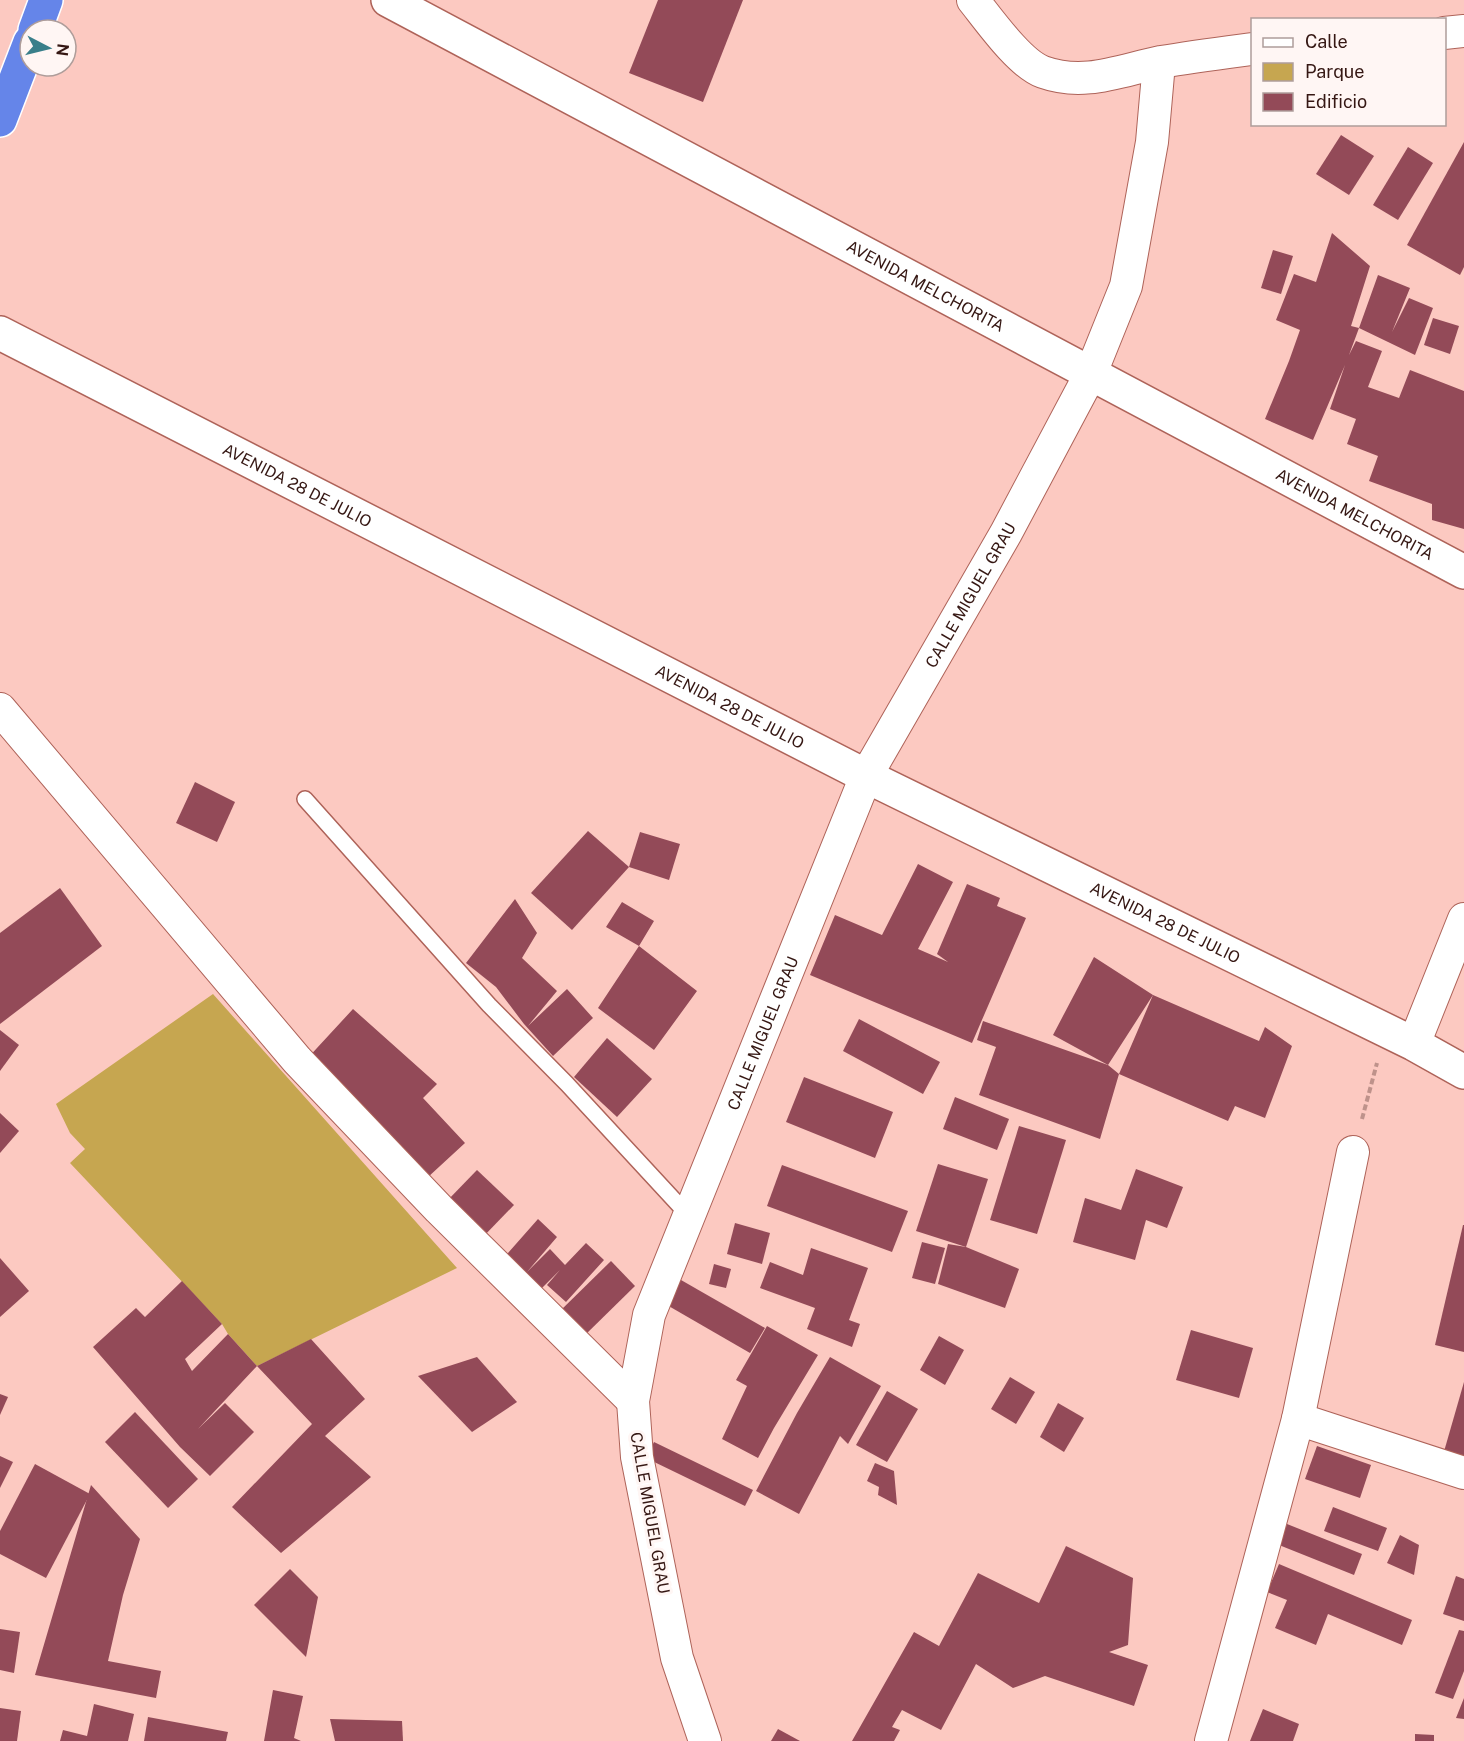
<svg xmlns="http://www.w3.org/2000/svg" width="1464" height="1741" viewBox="0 0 1464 1741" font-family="'Public Sans',sans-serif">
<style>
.green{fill:#c6a650}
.building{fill:#934a58}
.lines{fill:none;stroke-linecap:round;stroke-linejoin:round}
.lane-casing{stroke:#ae6359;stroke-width:18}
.street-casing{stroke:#ae6359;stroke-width:34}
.secondary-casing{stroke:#ae6359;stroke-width:36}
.highway-casing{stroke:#fff;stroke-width:36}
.path{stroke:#be928b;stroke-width:4;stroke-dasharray:6 3;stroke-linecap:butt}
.lane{stroke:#fff;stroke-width:15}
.street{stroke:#fff;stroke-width:32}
.secondary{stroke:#fff;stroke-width:33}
.highway{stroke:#6585e9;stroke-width:33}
.labels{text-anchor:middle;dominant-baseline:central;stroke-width:6;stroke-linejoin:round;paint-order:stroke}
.street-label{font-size:16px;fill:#351713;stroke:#fff6f4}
</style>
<rect width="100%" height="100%" fill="#fcc9c1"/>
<path class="green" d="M213,994L457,1268L257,1366L228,1334L222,1324L70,1163L85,1149L70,1133L56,1104Z"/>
<g class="building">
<path d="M658,0H743L703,102L629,73Z"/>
<path d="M1341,135L1374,156L1349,195L1316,174Z"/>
<path d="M1464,142V267L1460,275L1407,245Z"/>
<path d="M1408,147L1433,163L1398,220L1373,205Z"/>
<path d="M1332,233L1370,266L1351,326L1359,328L1349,355L1356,341L1382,351L1368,387L1399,398L1410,370L1464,391V529L1432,520V504L1369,481L1378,456L1347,444L1356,419L1330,409L1345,365L1313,440L1265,419L1289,361L1300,330L1276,320L1294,274L1316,282Z"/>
<path d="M1273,250L1293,256L1281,294L1261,288Z"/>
<path d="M1378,275L1410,288L1392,332L1409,298L1433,308L1415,355L1359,328Z"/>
<path d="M1433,318L1459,326L1450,354L1424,345Z"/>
<path d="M195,782L235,802L217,842L176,823Z"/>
<path d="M588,831L629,867L572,930L531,893Z"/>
<path d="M640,832L680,844L669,880L629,867Z"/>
<path d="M918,864L953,882L918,949L948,962L937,954L967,884L1000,898L997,906L1026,918L972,1043L810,975L835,915L882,935Z"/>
<path d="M60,888L102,946L0,1024V933Z"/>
<path d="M515,899L537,933L522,958L557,991L528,1026L567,989L593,1018L553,1056L524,1024L496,987L466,963Z"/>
<path d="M622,902L654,921L639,946L697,991L654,1050L598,1008L639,946L606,927Z"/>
<path d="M1094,957L1153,995L1259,1041L1265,1027L1292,1046L1265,1118L1235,1106L1228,1121L1119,1074L1153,995L1108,1065L1053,1035Z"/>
<path d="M353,1009L437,1084L423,1098L465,1143L427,1178L305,1061Z"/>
<path d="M859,1019L940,1062L923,1094L843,1051Z"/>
<path d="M983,1021L1108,1065L1119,1074L1100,1139L979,1095L996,1047L977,1040Z"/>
<path d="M0,1030L19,1045L0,1071Z"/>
<path d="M607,1038L652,1079L617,1117L574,1077Z"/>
<path d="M804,1077L893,1112L875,1158L786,1122Z"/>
<path d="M955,1097L1009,1119L997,1150L943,1129Z"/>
<path d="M0,1113L19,1131L0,1153Z"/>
<path d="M1019,1126L1066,1140L1037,1234L990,1220Z"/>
<path d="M938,1164L988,1179L966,1247L916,1231Z"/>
<path d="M782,1165L908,1211L892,1252L767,1206Z"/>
<path d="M1136,1169L1183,1187L1167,1228L1146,1220L1135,1260L1073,1242L1085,1198L1121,1210Z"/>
<path d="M477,1170L514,1205L481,1239L445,1203Z"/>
<path d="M538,1219L557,1237L527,1272L550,1249L565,1265L586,1243L604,1260L566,1302L547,1285L560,1270L539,1291L501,1261Z"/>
<path d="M735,1223L770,1233L762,1264L727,1254Z"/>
<path d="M1463,1225H1464V1352L1435,1345Z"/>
<path d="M922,1242L945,1248L935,1284L912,1278Z"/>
<path d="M948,1244L966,1247L1019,1269L1005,1308L938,1284Z"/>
<path d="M811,1248L868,1268L849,1320L860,1324L852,1347L807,1329L815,1308L760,1288L770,1262L803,1275Z"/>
<path d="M0,1258L29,1291L0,1317Z"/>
<path d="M611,1261L635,1286L582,1338L558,1313Z"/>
<path d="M714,1264L731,1269L726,1288L709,1284Z"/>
<path d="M674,1276L765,1328L750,1353L660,1301Z"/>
<path d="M182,1281L222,1324L185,1359L192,1371L228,1334L257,1366L198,1429L225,1403L254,1432L210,1476L180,1447L93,1347L136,1308L145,1317Z"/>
<path d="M767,1326L818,1355L774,1428L758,1458L722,1439L747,1386L736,1380Z"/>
<path d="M1191,1330L1253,1348L1239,1398L1176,1380Z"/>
<path d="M939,1336L964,1350L945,1385L920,1370Z"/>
<path d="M311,1339L365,1399L325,1436L371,1477L281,1553L232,1507L312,1424L257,1366Z"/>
<path d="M477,1357L517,1402L472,1432L418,1376Z"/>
<path d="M830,1357L881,1386L848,1444L840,1436L799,1514L756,1491L797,1413Z"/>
<path d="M1010,1377L1035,1392L1016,1424L991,1409Z"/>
<path d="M1464,1382V1461L1443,1455Z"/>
<path d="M887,1391L918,1409L887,1462L856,1445Z"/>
<path d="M0,1394L8,1397L0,1415Z"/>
<path d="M1058,1403L1084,1418L1064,1452L1040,1437Z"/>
<path d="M135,1412L198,1479L168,1508L105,1442Z"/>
<path d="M654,1442L753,1490L745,1506L646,1458Z"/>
<path d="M1317,1446L1371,1465L1360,1498L1305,1479Z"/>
<path d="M0,1456L13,1462L0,1488Z"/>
<path d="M875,1463L894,1471L897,1505L878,1495L879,1487L867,1481Z"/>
<path d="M35,1464L90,1494L46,1578L0,1554V1531Z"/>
<path d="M91,1485L140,1539L123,1595L108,1661L161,1671L156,1698L35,1675Z"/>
<path d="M1333,1507L1387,1528L1378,1551L1324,1531Z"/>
<path d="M1287,1524L1362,1554L1354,1575L1279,1545Z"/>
<path d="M1400,1535L1419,1545L1414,1575L1387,1563Z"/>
<path d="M1066,1546L1133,1578L1128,1645L1109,1652L1148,1665L1134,1706L1045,1676L1013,1688L976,1664L941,1730L902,1710L892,1727L900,1730L894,1741H852L914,1632L939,1646L978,1573L1039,1603Z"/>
<path d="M1279,1564L1412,1620L1402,1645L1328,1614L1316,1645L1275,1628L1287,1600L1267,1592Z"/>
<path d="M290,1569L318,1597L306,1657L254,1605Z"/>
<path d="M1456,1576L1464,1579V1621L1443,1614Z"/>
<path d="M0,1629L20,1632L14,1673L0,1670Z"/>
<path d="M1459,1630L1464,1631V1671L1453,1699L1435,1693Z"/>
<path d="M273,1690L303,1696L294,1738L301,1741H264Z"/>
<path d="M1464,1698V1719L1456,1718Z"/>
<path d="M94,1704L134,1714L128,1741H60L63,1730L87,1736Z"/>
<path d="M0,1708L21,1711L17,1741H0Z"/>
<path d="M1263,1709L1299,1724L1293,1741H1250Z"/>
<path d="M148,1717L228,1732L226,1741H144Z"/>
<path d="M330,1719L402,1721L403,1741H335Z"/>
<path d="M778,1729L800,1741H771Z"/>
<path d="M1415,1734L1434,1735V1741H1415Z"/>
</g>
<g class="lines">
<defs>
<path id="lane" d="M305,799L489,1005L567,1084L689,1216"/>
<g id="street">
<path d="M973,0C989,20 1020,64 1043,72C1085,87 1121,70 1161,62C1191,57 1222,53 1252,49"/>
<path d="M1444,33L1464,31"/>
<path d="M0,709L297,1060L439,1209L633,1401"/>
<path d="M1414,1044L1464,919"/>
<path d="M1298,1419L1464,1473"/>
<path id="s1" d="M705,1741L677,1658L637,1457L633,1401L649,1315L866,776L1006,533L1091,373L1126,286L1152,142L1159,63"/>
<path d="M1211,1741L1298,1419L1353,1152"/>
</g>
<g id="secondary">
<path id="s2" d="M388,0L1464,572"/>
<path id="s3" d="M0,333L866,776L1414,1044L1464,1072"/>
</g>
<g id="highway">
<path d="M35,30L46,0"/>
<path d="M0,120L30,42"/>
</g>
</defs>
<use href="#lane" class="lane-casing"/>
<use href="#street" class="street-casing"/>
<use href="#secondary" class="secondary-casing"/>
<use href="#highway" class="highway-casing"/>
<path class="path" d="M1362,1119L1377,1063"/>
<use href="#lane" class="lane"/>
<use href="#street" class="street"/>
<use href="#secondary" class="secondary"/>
<use href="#highway" class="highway"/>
</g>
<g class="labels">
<g class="street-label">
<text stroke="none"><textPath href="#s2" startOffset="609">AVENIDA MELCHORITA</textPath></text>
<text stroke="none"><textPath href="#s3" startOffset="334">AVENIDA 28 DE JULIO</textPath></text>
<text stroke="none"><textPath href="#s2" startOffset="1095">AVENIDA MELCHORITA</textPath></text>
<text stroke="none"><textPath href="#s1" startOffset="1226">CALLE MIGUEL GRAU</textPath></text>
<text stroke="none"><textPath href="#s3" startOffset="820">AVENIDA 28 DE JULIO</textPath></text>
<text stroke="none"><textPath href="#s3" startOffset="1306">AVENIDA 28 DE JULIO</textPath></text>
<text stroke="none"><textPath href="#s1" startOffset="740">CALLE MIGUEL GRAU</textPath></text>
<text transform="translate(650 1513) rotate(80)">CALLE MIGUEL GRAU</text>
</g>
</g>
<rect x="1251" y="18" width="195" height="108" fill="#fff6f4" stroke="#ae9d9a" stroke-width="1.5"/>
<rect x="1263" y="38" width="30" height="9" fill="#ffffff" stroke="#ae9d9a" stroke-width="1.5"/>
<text x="1305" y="48" font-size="18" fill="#351713">Calle</text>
<rect x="1263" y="63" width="30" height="18" fill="#c6a650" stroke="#ae9d9a" stroke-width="1.5"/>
<text x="1305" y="78" font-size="18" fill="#351713">Parque</text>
<rect x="1263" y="93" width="30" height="18" fill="#934a58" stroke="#ae9d9a" stroke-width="1.5"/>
<text x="1305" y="108" font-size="18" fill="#351713">Edificio</text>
<g transform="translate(48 48) rotate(97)"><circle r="28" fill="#fff6f4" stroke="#ae9d9a" stroke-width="1.5"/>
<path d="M0-4.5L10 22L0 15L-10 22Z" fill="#397f8a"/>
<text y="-9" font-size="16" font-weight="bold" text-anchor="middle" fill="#351713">N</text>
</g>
</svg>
